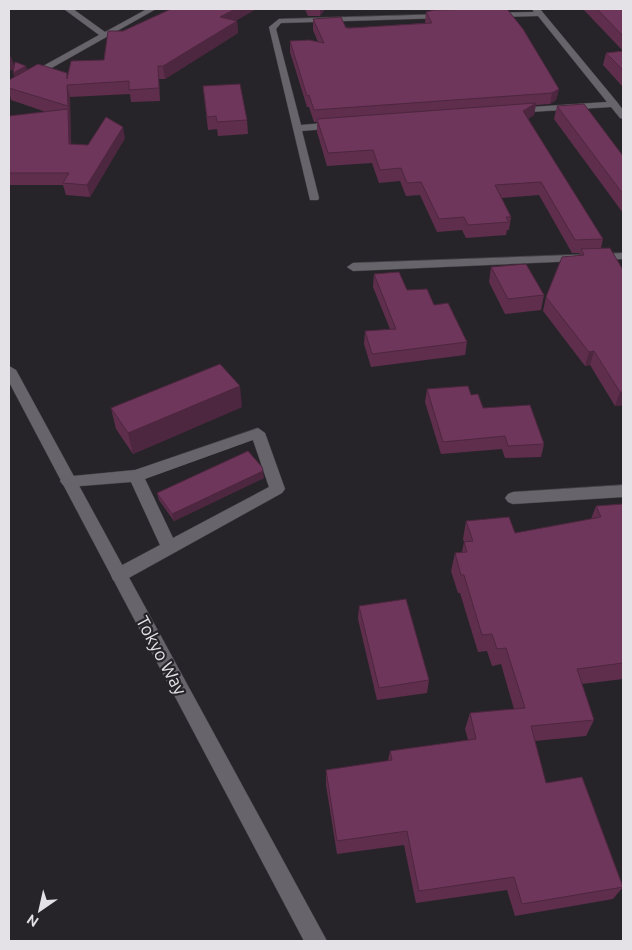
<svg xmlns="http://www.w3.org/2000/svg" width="632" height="950" viewBox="0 0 632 950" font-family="Ubuntu,sans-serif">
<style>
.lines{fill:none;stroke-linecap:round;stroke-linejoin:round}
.service-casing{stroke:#434045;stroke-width:1}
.minor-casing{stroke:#434045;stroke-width:1}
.secondary-casing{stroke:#434045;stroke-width:1}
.service{fill:#68646b;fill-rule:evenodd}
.minor{fill:#68646b;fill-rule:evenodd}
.secondary{fill:#68646b;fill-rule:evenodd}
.wall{fill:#5f2e4d}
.shaded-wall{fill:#4d263f}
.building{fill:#6e365a;stroke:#4d263f}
.labels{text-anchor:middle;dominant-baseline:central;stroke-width:4.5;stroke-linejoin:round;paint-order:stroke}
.street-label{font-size:18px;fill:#e4e2e6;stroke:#272429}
</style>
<rect width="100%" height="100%" fill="#272429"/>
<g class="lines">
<defs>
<path id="service" d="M258,428L265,433L285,489L282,493L125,580L119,582L113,580L111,575L113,570L160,545L131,482L68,487L63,485L60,481L63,477L135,470ZM253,440L269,487L173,538L145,479Z"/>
<g id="minor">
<path d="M64,9H73L105,32L147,9H156L9,92V85L99,35Z"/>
<path d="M532,9H540L617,102L623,110V119L620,118L611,107L513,113L511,111L516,108L607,102L538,16L491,17L487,15L491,13L534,12Z"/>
<path d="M448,14V18H445L281,23L276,29L301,125L336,122L341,125L336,128L302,131L319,198L318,200H310L269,27L279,19Z"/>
<path d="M623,253V259L353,271L347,267L353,263Z"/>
<path d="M623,485V497L513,504L508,502L505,498L508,494L513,492Z"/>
</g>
<path id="secondary" d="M9,366L16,370L327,941H304L9,382Z"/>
</defs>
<use href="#service" class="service-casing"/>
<use href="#minor" class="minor-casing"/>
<use href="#secondary" class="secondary-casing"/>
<use href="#service" class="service"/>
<use href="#minor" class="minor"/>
<use href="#secondary" class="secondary"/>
</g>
<g class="wall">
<path d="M171,9H256L235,21H237L238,33L165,79H159L160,101L131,102L130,94L70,97L71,144L88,145L125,138L90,197L66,195L63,185H9V116L46,112L11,100L9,91V83L14,77V69L9,71V56L11,57L14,66L27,70L68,76L104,60L123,31Z"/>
<path d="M305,9H325L320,16H308Z"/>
<path d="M438,9H463L559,89L556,100L550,104L536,105L534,115L528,119L603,239L601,248L623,405L615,406L590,365L585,366L543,311L546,297L579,255L580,253H572L539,195L501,198L511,217L509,230H507L506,235L466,238L462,230L437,232L420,195L406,196L400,181L379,183L372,163L327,166L317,132V122H314L309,107H307L290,52V41L318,42L313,30V19L350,28L425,23L426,12L438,10Z"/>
<path d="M583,9H623V51Z"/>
<path d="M623,51V87L603,65L606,53Z"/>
<path d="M203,86L247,120L248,134L218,136L217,129L208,130Z"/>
<path d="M557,106L623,156V213L554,119Z"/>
<path d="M491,267L544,295L541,310L505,314L489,282Z"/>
<path d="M374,274L407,290L434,305L467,342L465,355L371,367L364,344L365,331L390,329L373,287Z"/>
<path d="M427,389L471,395L483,408L544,444L541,457L505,458L502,449L441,454L425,402Z"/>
<path d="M242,407L133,454L116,429L111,408Z"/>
<path d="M264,478L174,521L159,500L157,493Z"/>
<path d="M623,504V679L582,684L594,720L586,736L535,741L546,783L623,887L613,899L515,916L507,890L416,903L404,845L337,854L326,785V770L388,761L390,751L468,740L465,729L470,713L514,709L501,664L492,666L487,651L478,652L460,593H458L451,571L455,553L462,552L464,542L463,539L466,521L515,533L591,519L596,506Z"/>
<path d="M359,606L429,680L427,693L377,700L358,619Z"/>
</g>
<g class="shaded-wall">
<path d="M235,9H256L221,29L220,17Z"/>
<path d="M320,9H325L320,16Z"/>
<path d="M237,21L238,33L165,79L163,66Z"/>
<path d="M11,57L14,68L9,71V58Z"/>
<path d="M26,66L28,72L15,80L13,73Z"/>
<path d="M67,85L70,97V119L68,106Z"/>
<path d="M559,89L556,100L550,104L552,93Z"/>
<path d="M536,103L534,115L521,124L523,111Z"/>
<path d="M68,109L70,120L72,156L69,144Z"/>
<path d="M123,127L125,138L90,197L87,185Z"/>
<path d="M594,351L590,365L585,366L589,352Z"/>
<path d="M240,386L242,407L133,454L128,433Z"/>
<path d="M620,392H623V405L615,406Z"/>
<path d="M263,471L264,478L174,521L172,514Z"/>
</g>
<g class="building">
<path d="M171,9H235L220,17L237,21L163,66H158L159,88L129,90V81L67,85L68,106L9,88V80L38,64L67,73V79L71,61L104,60L108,31H123Z"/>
<path d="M486,9H507L523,29L559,89L552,93L314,110L309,95L307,96L290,41L309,40L324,43L313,19L341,17L346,28H350L432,23L426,12L434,10Z"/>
<path d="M597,9H623V36Z"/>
<path d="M623,51V70L606,53Z"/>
<path d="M15,62L26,66L13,73Z"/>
<path d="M240,84L247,120L217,122L216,116L207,117L203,86Z"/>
<path d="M536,103L523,111L603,239L575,240L541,182L495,185L511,217H506L509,222L468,225L464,217L439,219L421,182L407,183L401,168L380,170L373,150L328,153L317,119Z"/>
<path d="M584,104L623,156V194L557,106Z"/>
<path d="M68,109L69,144L88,145L106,117L123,127L87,185L63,183L69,173H9V116Z"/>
<path d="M610,248L623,270V392H620L594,351L589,352L546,297L562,257L584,255L581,249Z"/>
<path d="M526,264L544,295L508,299L491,267Z"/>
<path d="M399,272L407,290L427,289L434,305L448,303L467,342L372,354L365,331L396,329L374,274Z"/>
<path d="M220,364L240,386L128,433L111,408Z"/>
<path d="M468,386L471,395L478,394L483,408L530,405L544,444L508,446L505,436L443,442L427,389Z"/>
<path d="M248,451L262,467L263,471L172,514L157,493Z"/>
<path d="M623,504V663L577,669L594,720L531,726L546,783L582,777L623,887L522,904L514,877L419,891L407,831L337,841L326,770L392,760L390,751L476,739L470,713L525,708L506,648L497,649L492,634L482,635L464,575H461L455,553L467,552L464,542L473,541L466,521L509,517L515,533L601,517L596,506Z"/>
<path d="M406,599L429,680L379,688L359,606Z"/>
</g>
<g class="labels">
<g class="street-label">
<text transform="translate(162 655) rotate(62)">Tokyo Way</text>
</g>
</g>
<rect width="632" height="950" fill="none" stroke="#e4e2e6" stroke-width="20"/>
<g transform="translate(40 910) rotate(214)" stroke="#272429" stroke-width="4" paint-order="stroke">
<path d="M0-4L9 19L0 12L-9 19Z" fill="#e4e2e6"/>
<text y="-8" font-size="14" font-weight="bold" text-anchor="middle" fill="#e4e2e6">N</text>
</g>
</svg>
